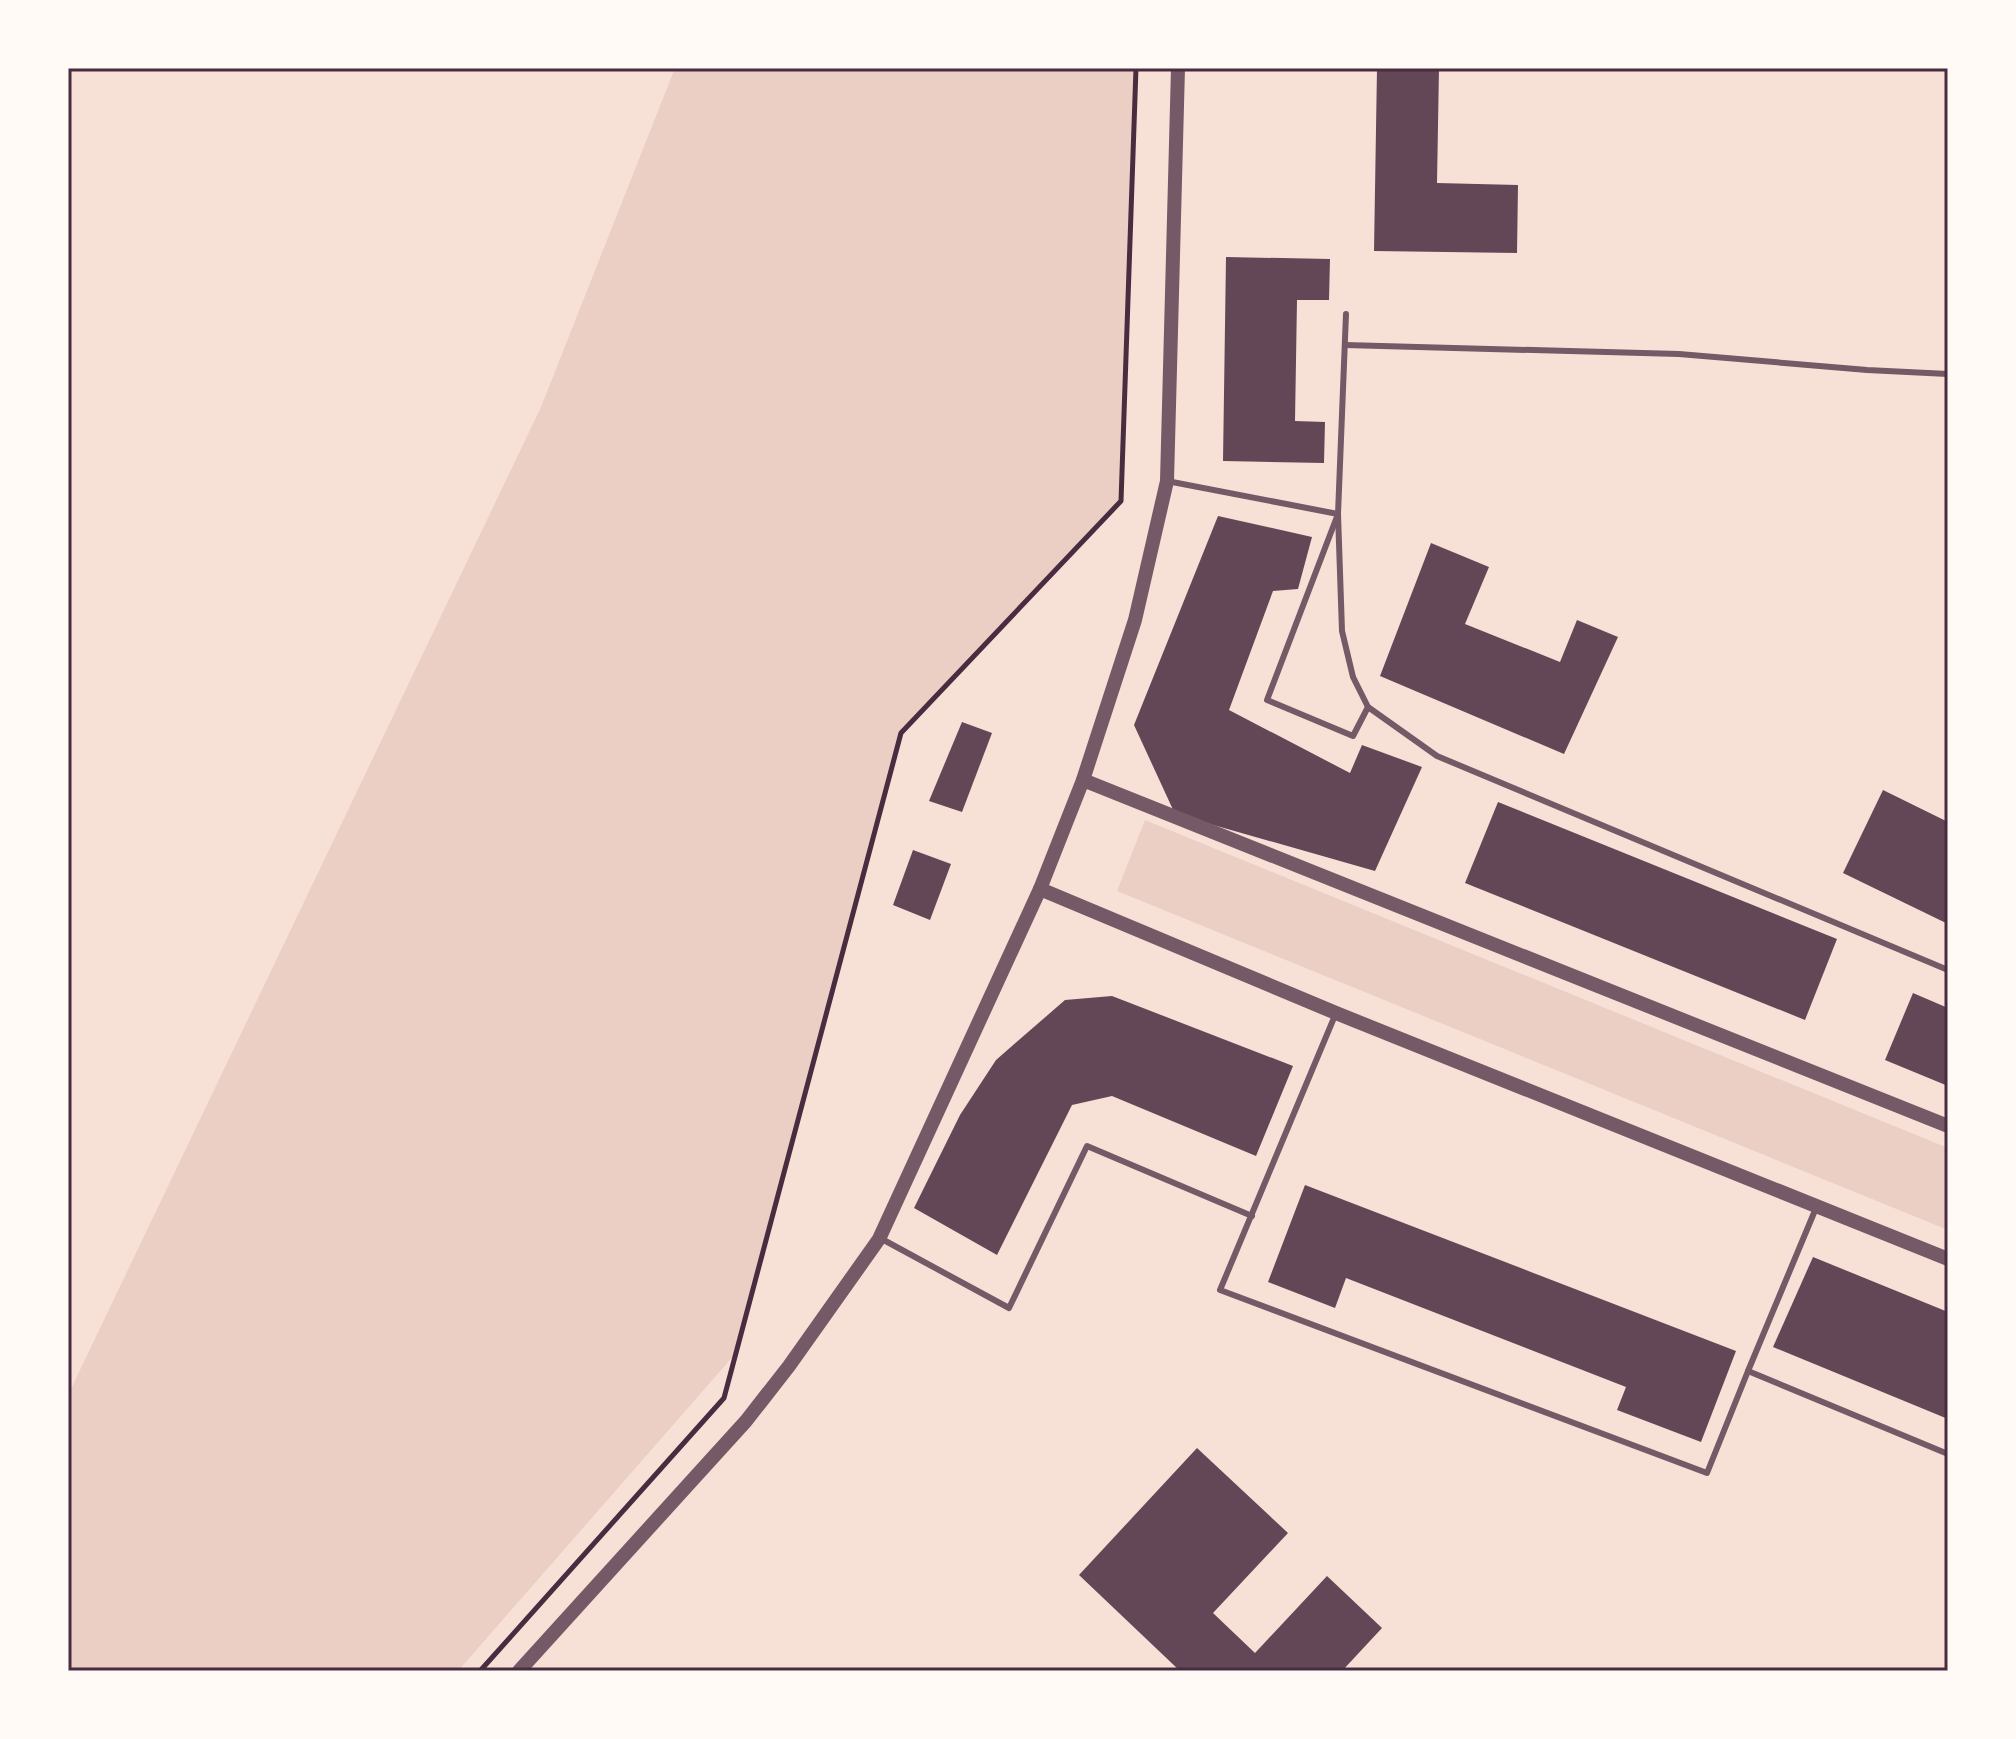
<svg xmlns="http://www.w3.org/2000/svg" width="2016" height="1739" viewBox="0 0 2016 1739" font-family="Helvetica,sans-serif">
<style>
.green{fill:#ebcfc5}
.building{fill:#644757}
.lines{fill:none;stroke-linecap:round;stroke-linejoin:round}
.path{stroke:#4a2c40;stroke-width:5}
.service{stroke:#755966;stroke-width:6}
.tertiary{stroke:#755966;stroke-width:14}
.neatline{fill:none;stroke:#4a2c40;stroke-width:3}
</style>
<rect width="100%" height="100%" fill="#f7e1d7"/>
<g class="green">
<path d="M675,68H1136L1121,501L901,733L736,1353L458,1671H68V1395L541,407Z"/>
<path d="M1145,820L1948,1148V1230L1117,891Z"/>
</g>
<g class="building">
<path d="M1377,68H1439L1437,183L1518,185L1517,253L1374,251Z"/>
<path d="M1226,257L1330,259L1329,300H1297L1295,421L1325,422L1324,463L1223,461Z"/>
<path d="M1218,516L1312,537L1298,589L1273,591L1229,710L1350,773L1362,745L1422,767L1375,871L1175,814L1134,725Z"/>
<path d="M1431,543L1489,567L1465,624L1560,662L1577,620L1618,637L1564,754L1380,676Z"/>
<path d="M962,722L992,733L962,812L929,801Z"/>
<path d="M1883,790L1948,822V924L1843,873Z"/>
<path d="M1498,802L1837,939L1805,1020L1465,883Z"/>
<path d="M913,850L951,864L930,920L893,905Z"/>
<path d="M1913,993L1948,1008V1086L1885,1060Z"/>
<path d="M1112,996L1293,1066L1256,1156L1112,1096L1072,1105L997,1255L914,1208L960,1115L996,1060L1065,1000Z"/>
<path d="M1305,1185L1736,1351L1701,1442L1617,1410L1626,1387L1346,1278L1335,1308L1268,1282Z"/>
<path d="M1813,1257L1948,1312V1419L1773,1347Z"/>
<path d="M1197,1448L1288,1533L1213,1613L1255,1653L1327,1576L1382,1628L1342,1671H1180L1079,1575Z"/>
</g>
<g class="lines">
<path class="path" d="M480,1671L724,1398L901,733L1121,501L1136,68"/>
<g class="service">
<path d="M1346,314L1338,514L1342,631L1353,677L1368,707"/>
<path d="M1345,345L1679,354L1867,370L1948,374"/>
<path d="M1167,481L1338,514L1267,700L1353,736L1368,707L1437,756L1948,970"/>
<path d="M1336,1013L1220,1290L1707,1473L1748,1371"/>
<path d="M1816,1208L1748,1371L1948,1454"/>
<path d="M880,1238L1009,1308L1087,1146L1252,1216"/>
</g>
<g class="tertiary">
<path d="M1083,780L1948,1126"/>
<path d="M1040,889L1336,1013L1948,1259"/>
<path d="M519,1671L746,1421L789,1366L879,1239L1040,889L1083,780L1135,620L1167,481L1178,68"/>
</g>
</g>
<rect width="2016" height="1739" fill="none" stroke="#fffaf5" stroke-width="140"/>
<rect x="70" y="70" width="1876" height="1599" class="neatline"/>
</svg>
